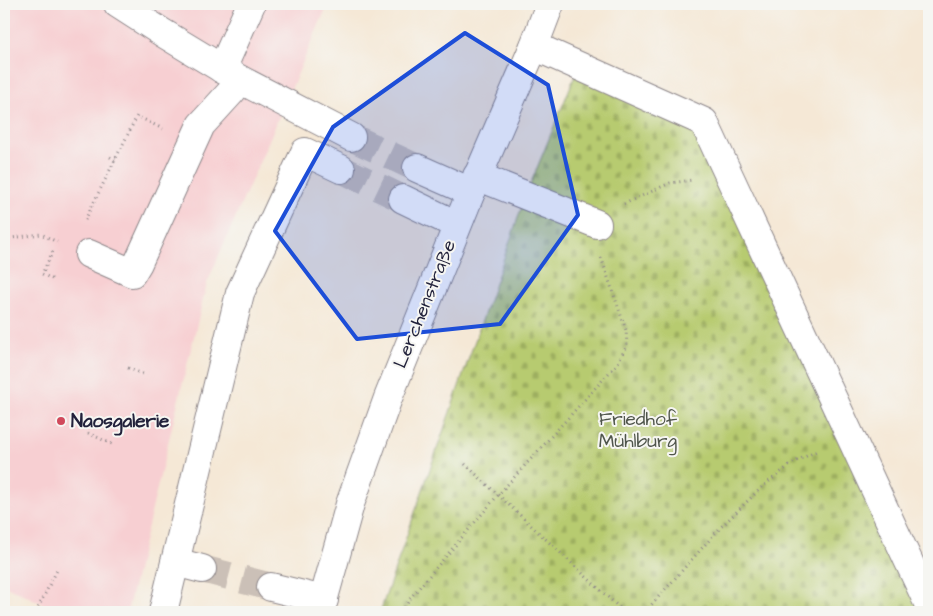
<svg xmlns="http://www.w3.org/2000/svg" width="933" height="616" viewBox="0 0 933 616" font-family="'Architects Daughter',sans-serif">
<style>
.built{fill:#f7cfd2}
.cemetery{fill:url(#cemetery-stones);stroke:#6c7655}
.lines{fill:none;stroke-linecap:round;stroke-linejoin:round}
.minor-tunnel{stroke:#cbc0b7;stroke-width:28;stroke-dasharray:28 14;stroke-linecap:butt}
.minor-casing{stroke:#8c8588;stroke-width:30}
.path{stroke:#8c8588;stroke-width:3;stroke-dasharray:1 4;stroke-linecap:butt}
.minor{stroke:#fff;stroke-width:28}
.marked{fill:#1d4ed8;fill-opacity:0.2;stroke:#1d4ed8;stroke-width:4;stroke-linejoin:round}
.poi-dot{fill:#d1495b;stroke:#f6f6f2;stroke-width:2}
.labels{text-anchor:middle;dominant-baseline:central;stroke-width:4;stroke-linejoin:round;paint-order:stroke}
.street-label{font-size:19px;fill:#22223b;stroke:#f6f6f2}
.park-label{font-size:19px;fill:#4f554b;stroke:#f6f6f2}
.poi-label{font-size:19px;font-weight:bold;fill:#22223b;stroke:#f6f6f2;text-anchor:start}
</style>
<defs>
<pattern id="cemetery-stones" width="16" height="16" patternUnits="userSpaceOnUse" patternTransform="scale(1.25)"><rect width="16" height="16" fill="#b7cb6f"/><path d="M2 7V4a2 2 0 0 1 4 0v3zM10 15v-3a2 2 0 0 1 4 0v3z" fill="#9dae61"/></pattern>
</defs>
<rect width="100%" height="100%" fill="#f6f6f2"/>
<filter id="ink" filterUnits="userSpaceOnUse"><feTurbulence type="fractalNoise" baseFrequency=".02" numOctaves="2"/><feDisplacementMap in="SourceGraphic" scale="10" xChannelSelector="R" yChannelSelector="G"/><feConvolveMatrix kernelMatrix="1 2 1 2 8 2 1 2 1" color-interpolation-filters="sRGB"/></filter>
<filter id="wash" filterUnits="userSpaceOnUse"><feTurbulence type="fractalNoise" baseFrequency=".0096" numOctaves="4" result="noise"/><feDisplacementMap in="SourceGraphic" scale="20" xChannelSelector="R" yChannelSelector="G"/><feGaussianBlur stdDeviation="1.12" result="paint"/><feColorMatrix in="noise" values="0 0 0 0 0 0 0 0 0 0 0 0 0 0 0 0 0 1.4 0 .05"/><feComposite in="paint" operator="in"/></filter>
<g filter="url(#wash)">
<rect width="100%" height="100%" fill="#f5e8d6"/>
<path class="built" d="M4,4H328L207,283L127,612H60L4,585Z"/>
<path class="cemetery" d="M576,73L698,125L925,612H380L526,195Z"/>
</g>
<g filter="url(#ink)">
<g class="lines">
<g class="minor-tunnel">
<path d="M351,137L417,168"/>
<path d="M341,169L403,199"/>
<path d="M202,569L271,587"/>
</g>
<defs>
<g id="minor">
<path d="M118,4L163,33L239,79L351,137"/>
<path d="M534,46L704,122L929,605"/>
<path d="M222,69L251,4"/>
<path d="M417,168L471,192"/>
<path d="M477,176L597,224"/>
<path d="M403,199L457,225"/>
<path d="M89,254L132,273L138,263L201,125L232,91L239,79"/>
<path d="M175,562L202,569"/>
<path d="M271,587L324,600"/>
<path d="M163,612L240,293L305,152L341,169"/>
<path d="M320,612L350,504L388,398L471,192L534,46L550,4"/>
</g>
</defs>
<use href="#minor" class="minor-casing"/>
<g class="path">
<path d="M110,157L115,160"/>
<path d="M624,204L670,183L693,180"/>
<path d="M85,220L137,116L163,129"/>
<path d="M4,239L41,234L57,242"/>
<path d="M52,279L42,274L54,249"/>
<path d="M128,368L145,375"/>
<path d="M88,433L114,445"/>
<path d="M465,464L624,612"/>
<path d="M36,612L58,568"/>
<path d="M405,612L404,608L412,596L499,494L618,363L627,345L626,330L601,257"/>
<path d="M645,612L720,528L762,487L794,462L819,450"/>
</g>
<use href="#minor" class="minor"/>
</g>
</g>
<path class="marked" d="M465,33L548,85L578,215L500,324L357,339L275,231L333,127Z"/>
<circle class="poi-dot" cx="61" cy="421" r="5"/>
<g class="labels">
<g class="street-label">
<text transform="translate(425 304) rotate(-68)">Lerchenstraße</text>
</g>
<g class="park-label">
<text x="638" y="419">Friedhof<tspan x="638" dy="22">Mühlburg</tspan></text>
</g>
<g class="poi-label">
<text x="71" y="421">Naosgalerie</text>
</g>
</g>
<rect width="933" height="616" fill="none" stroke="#f6f6f2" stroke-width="20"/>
</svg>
